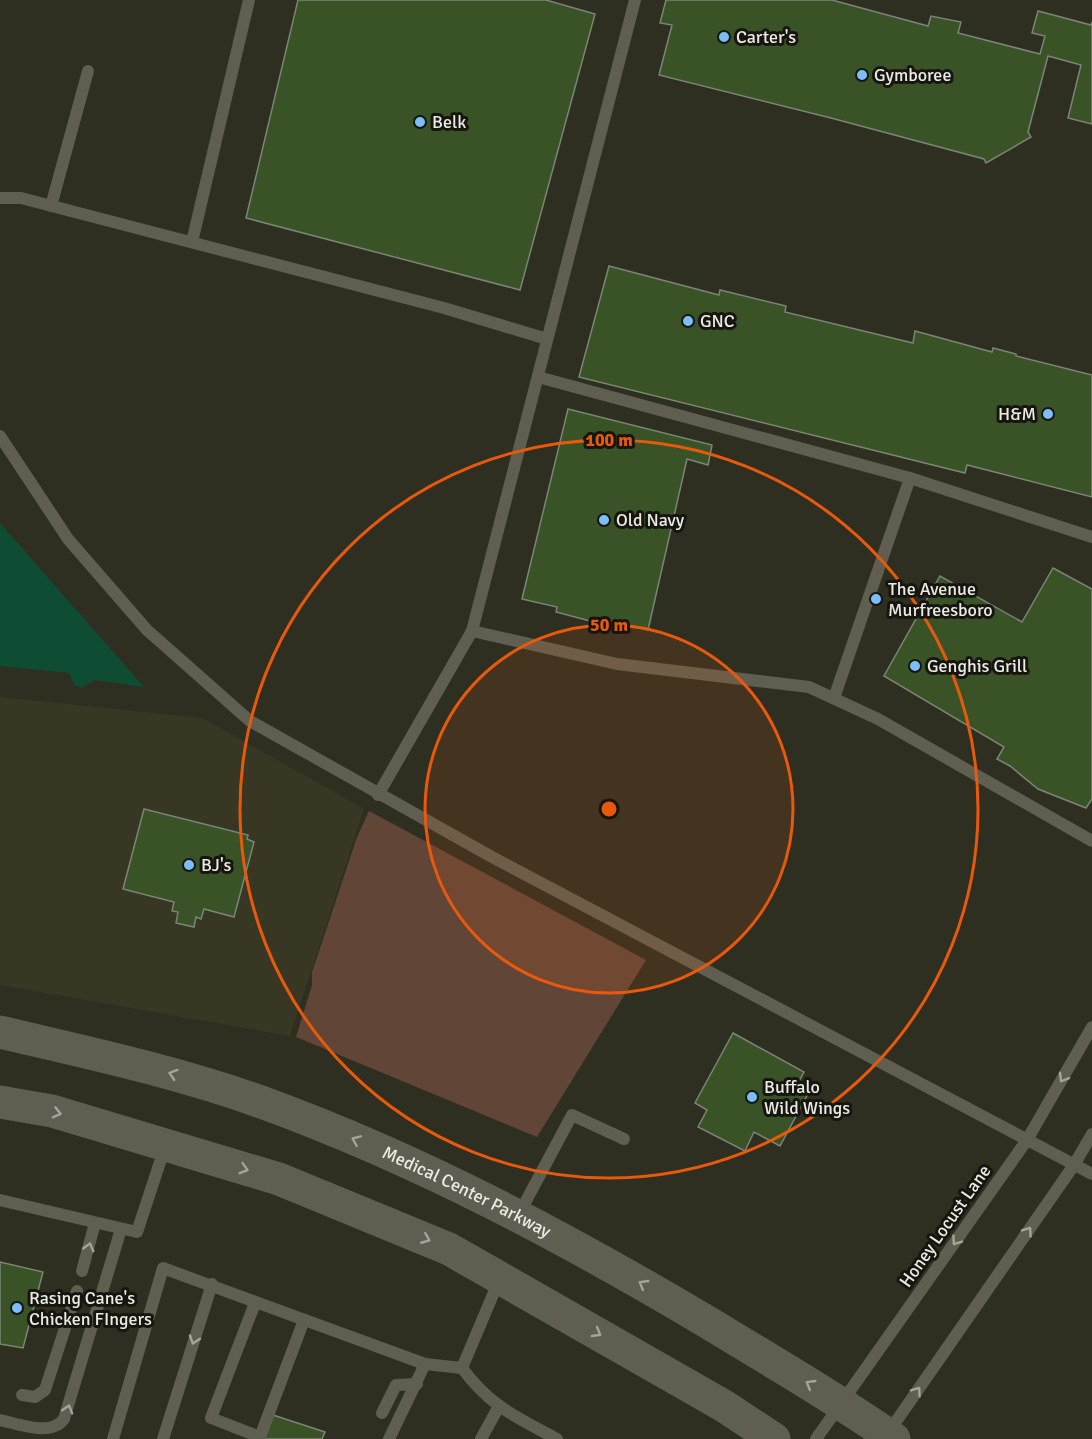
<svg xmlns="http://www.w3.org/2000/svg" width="1092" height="1439" viewBox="0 0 1092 1439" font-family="Signika,sans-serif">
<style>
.built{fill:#383724}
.green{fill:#614637}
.water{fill:#0e4d34}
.building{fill:#395327;stroke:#7b8477;stroke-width:1.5}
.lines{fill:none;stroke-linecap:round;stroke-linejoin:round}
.service{stroke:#5f5e50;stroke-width:12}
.secondary{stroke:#5f5e50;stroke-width:33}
.oneway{stroke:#a5a49a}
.ring{fill:none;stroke:#e8590c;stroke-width:3}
.poi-dot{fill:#7bbef9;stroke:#161510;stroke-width:2}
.labels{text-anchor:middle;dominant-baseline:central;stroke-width:6;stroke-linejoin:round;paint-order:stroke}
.poi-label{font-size:18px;fill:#ebebe3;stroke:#161510;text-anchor:start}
.street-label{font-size:18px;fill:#ebebe3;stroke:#161510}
.centre{fill:#e8590c;stroke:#161510;stroke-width:3}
.ring-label{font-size:18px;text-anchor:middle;font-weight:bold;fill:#e8590c;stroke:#161510;stroke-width:6;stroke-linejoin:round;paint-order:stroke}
</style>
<rect width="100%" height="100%" fill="#2e2e21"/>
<path class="built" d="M0,697L203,718L364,809L290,1036L0,985Z"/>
<path class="green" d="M369,811L646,960L537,1137L296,1037L312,985V972L357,837Z"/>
<path class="water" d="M0,523L144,687L94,680L82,688L74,685L69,673L0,666Z"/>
<g class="building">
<path d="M298,0H546L595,14L520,290L246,218Z"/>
<path d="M666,0H832L928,26L931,16L961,22L958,33L1040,54L1045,36L1032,33L1038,11L1091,25L1092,22V124L1068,118L1081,65L1048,56L1028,132L1031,137L986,163L984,159L831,118L659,75L672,25L660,23Z"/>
<path d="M609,266L719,295L720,290L786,306L785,312L913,343L915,331L992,352L993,348L1016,354V356L1092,375V497L967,465L965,473L579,377Z"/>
<path d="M568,409L712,445L708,465L687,459L648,630L611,621L609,626L556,612L557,607L522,599Z"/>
<path d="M1053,568L1092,589V799L1086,808L1038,789L1010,766L997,759L1004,747L884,676L940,576L1022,622Z"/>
<path d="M144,809L248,835L247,839L254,842L234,917L204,909L201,919L196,917L194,927L176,923L178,912L172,911L174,902L123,889Z"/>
<path d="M733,1033L804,1072L797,1085L809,1092L780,1146L754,1132L745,1151L698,1127L707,1110L695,1103Z"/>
<path d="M0,1262L43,1272L23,1348L0,1344Z"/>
<path d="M273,1415L325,1432L322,1439H264Z"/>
</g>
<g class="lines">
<g class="service">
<path d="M0,198H21L444,308L547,339"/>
<path d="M51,206L88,71"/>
<path d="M192,242L249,0"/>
<path d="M538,377L910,478"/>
<path d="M0,436L68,539L147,630L250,721L492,857L1092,1174"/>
<path d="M472,631L617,664L809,687L878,719L1092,841"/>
<path d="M834,698L910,478L1092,537"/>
<path d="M378,795L472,631L635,0"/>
<path d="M0,1200L137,1232L165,1147"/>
<path d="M519,1214L572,1115L624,1139"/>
<path d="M82,1271L95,1223"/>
<path d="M500,1278L462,1368C490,1406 516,1417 557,1439"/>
<path d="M255,1303L211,1418L260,1437L304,1320"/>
<path d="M22,1395L35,1397L45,1390L77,1291"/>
<path d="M382,1413L396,1385L417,1384"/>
<path d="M0,1420C19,1424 51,1437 64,1419L121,1229"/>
<path d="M888,1433L1074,1165L1092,1134"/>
<path d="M113,1439L163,1268L425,1364L462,1368"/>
<path d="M163,1439L212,1284"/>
<path d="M389,1439L425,1364"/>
<path d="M481,1439L498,1408"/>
<path d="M816,1439L1027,1140L1092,1027"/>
</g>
<g class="secondary">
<path id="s1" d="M0,1032C89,1053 178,1072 264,1103C420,1160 566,1238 709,1323C771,1361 834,1397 894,1439"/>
<path d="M0,1102L52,1111L279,1179L449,1249L724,1406L774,1439"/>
</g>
</g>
<defs><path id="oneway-chevron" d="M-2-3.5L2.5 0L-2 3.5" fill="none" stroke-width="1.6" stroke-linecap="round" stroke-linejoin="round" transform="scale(1.5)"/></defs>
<g class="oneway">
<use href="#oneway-chevron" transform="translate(173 1074) rotate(-162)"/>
<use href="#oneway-chevron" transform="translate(1063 1078) rotate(120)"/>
<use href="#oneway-chevron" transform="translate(57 1113) rotate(15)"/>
<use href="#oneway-chevron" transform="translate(356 1140) rotate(-157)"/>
<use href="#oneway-chevron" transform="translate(244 1169) rotate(17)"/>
<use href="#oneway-chevron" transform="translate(1028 1231) rotate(-55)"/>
<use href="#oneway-chevron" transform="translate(426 1239) rotate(22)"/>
<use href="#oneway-chevron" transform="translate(956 1241) rotate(125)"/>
<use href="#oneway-chevron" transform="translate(89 1247) rotate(-75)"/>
<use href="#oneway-chevron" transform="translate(643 1284) rotate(-149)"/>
<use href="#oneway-chevron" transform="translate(597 1333) rotate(30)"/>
<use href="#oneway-chevron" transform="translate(194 1340) rotate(108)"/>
<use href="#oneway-chevron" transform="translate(810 1384) rotate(-149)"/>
<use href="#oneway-chevron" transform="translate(917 1391) rotate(-55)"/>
<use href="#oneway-chevron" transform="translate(68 1409) rotate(-73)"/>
</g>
<circle cx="609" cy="809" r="184" fill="#e8590c" fill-opacity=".12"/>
<g class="ring">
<circle cx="609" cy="809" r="184"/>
<circle cx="609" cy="809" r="369"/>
</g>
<g class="poi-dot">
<circle cx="724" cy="37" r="6"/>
<circle cx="862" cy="75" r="6"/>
<circle cx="420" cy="122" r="6"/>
<circle cx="688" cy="321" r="6"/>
<circle cx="1048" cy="414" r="6"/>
<circle cx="604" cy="520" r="6"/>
<circle cx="876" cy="599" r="6"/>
<circle cx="915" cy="666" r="6"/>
<circle cx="189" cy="865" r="6"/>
<circle cx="752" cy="1097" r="6"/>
<circle cx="17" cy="1308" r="6"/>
</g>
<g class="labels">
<g class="poi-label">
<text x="736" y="37">Carter's</text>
<text x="874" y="75">Gymboree</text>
<text x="432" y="122">Belk</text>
<text x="700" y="321">GNC</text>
<text x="1036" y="414" text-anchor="end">H&amp;M</text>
<text x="616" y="520">Old Navy</text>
<text x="888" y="589">The Avenue<tspan x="888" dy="21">Murfreesboro</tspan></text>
<text x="927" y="666">Genghis Grill</text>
<text x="201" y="865">BJ's</text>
<text x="764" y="1087">Buffalo<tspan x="764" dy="21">Wild Wings</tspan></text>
<text x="29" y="1298">Rasing Cane's<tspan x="29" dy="21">Chicken FIngers</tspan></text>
</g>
<g class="street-label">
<text stroke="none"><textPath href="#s1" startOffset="495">Medical Center Parkway</textPath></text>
<text transform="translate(945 1226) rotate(-55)">Honey Locust Lane</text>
</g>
</g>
<circle cx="609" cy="809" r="9" class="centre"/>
<g class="ring-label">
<text x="609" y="446">100 m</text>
<text x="609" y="631">50 m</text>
</g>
</svg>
